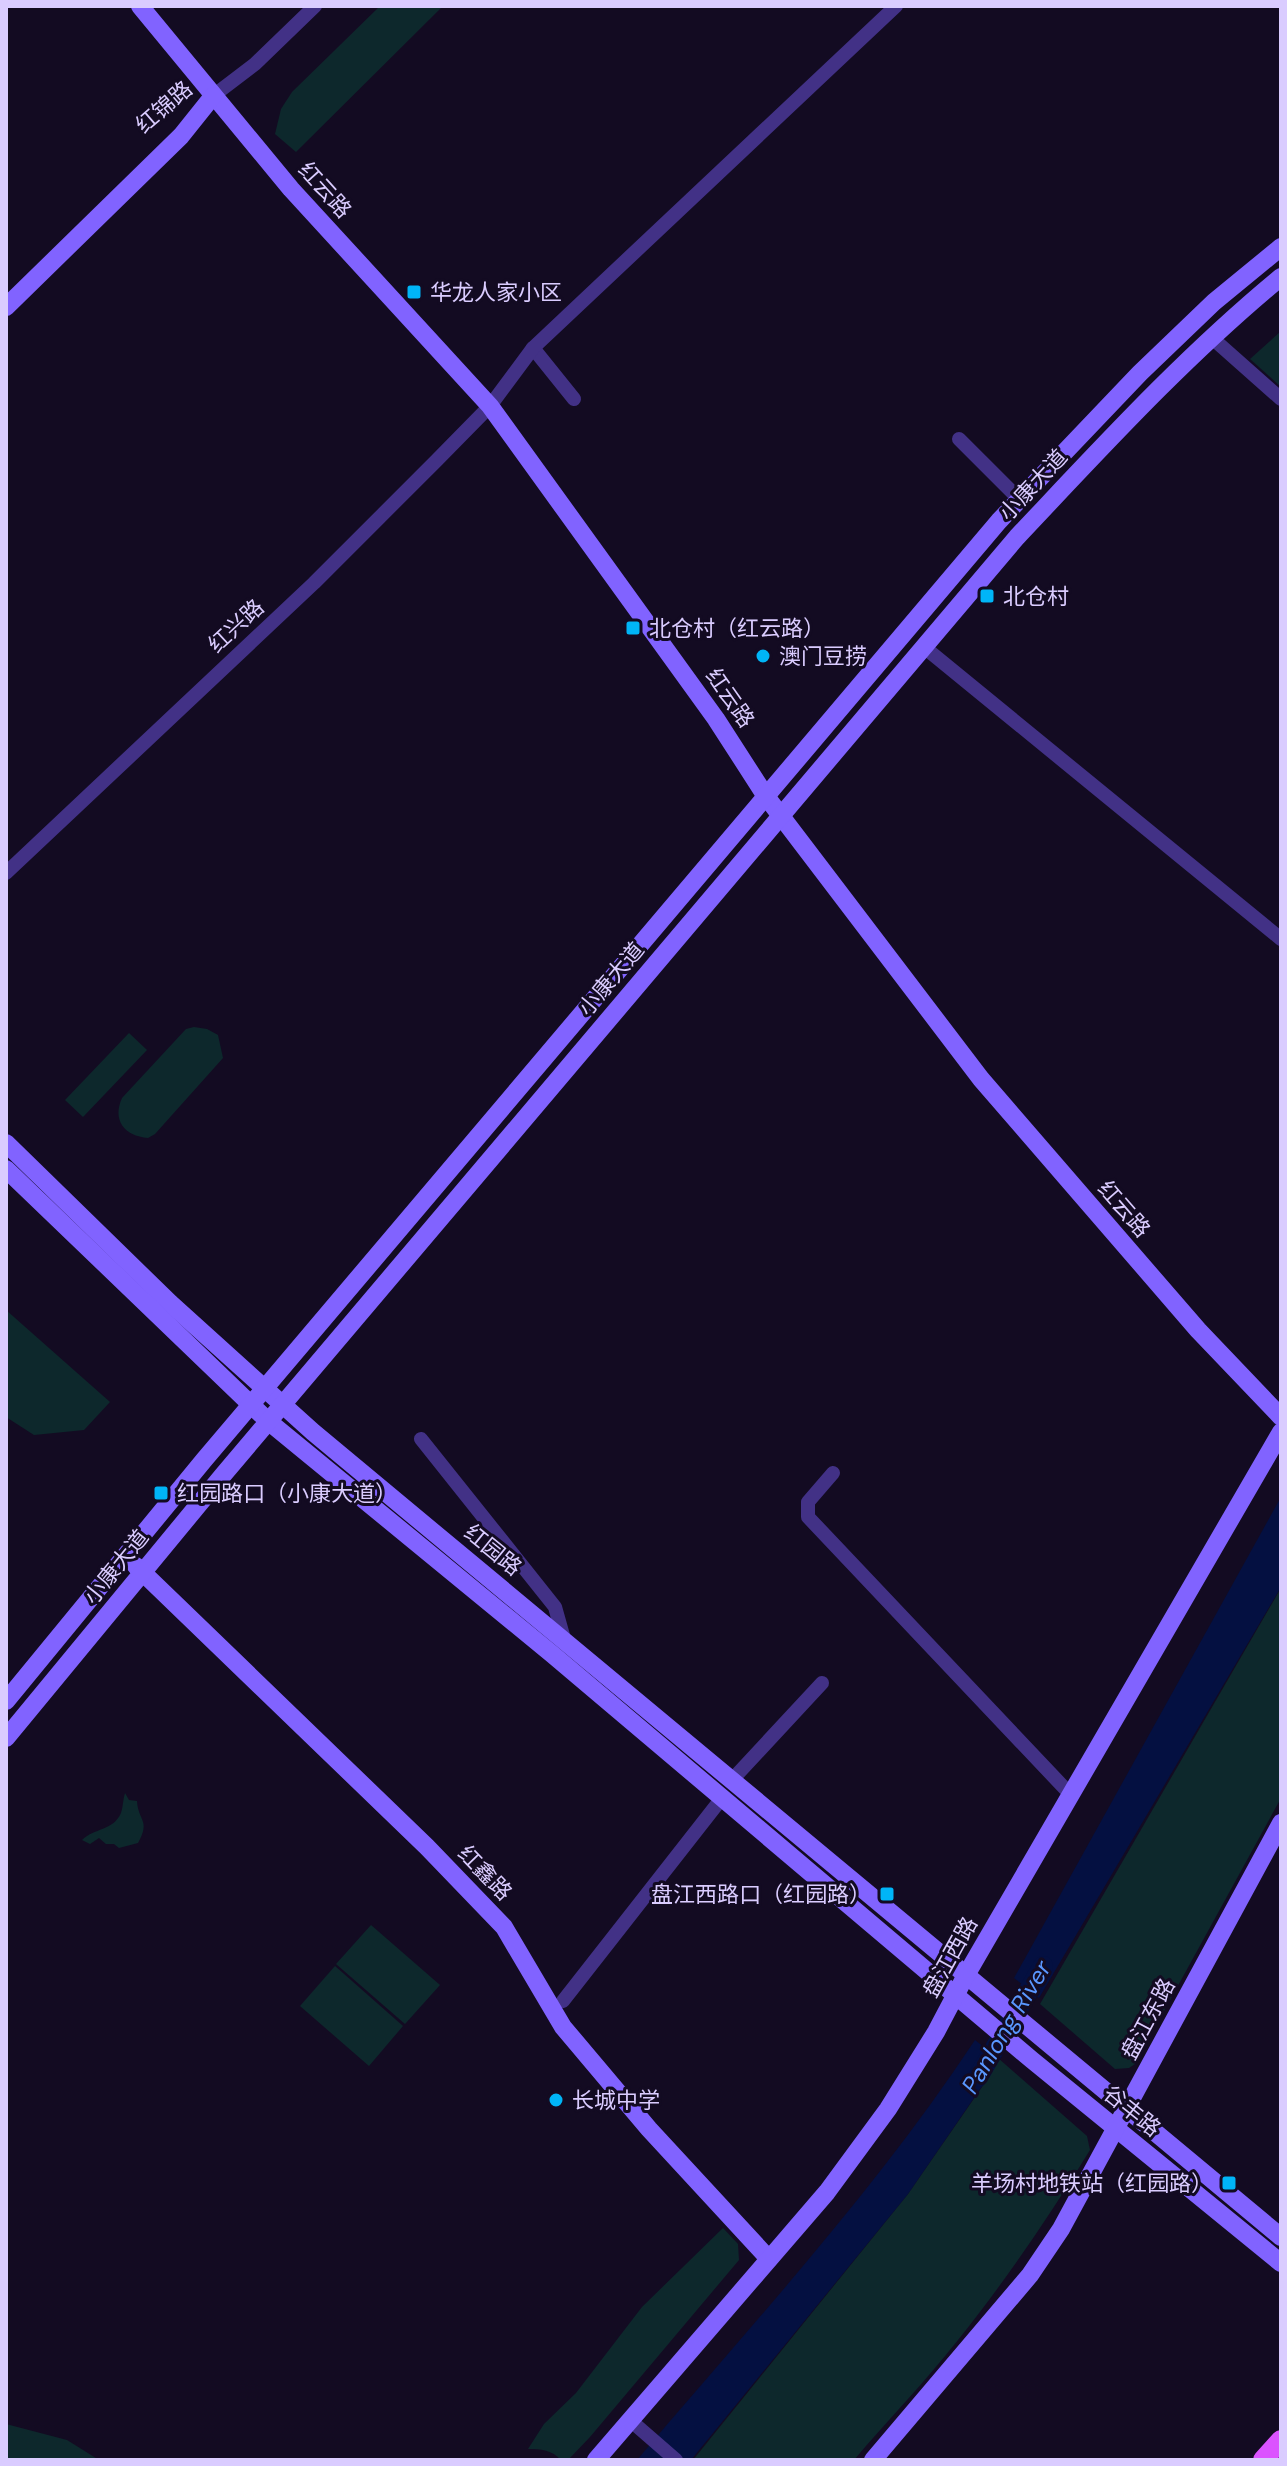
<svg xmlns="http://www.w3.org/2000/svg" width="1287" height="2466" viewBox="0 0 1287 2466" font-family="'DM Sans','Noto Sans SC',sans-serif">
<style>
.green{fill:#0d282c}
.water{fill:#041041}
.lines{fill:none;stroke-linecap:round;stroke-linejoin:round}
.river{stroke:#041041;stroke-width:20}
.street{stroke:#423186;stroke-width:14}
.secondary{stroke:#8163ff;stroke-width:18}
.primary{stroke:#db53ff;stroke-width:20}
.poi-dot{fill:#00b5f7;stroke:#130b22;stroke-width:3}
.labels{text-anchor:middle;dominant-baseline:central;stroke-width:6;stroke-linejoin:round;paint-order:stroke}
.street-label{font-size:22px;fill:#daccff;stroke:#130b22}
.poi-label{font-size:22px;fill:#daccff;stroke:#130b22;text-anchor:start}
.water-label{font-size:24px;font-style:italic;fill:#5a97ff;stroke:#130b22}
</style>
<rect width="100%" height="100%" fill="#130b22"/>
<g class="green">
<path d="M380,6H443L296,152L275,134L281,109L292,92Z"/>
<path d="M1281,331V387L1250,359Z"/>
<path d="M194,1027L207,1029L218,1035L223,1058L155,1134L148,1138C124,1136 112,1120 122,1098L186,1029Z"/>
<path d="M129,1033L147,1050L83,1117L65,1100Z"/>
<path d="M6,1310L110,1402L84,1430L34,1435L6,1417Z"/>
<path d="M1281,1588V1798L1135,2064L1129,2068L1115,2069L1040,2004Z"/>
<path d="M125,1793L129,1800L137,1801C138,1821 151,1820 138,1843L119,1848L114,1844H106L99,1838L90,1844L82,1840C94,1828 113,1831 121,1813C123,1807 123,1799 125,1793Z"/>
<path d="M371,1925L440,1985L405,2024L336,1964Z"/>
<path d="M335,1966L403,2026L369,2066L300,2006Z"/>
<path d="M998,2058L1087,2136L1090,2150C1049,2217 1006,2280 958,2340C925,2382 888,2420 854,2460H693L908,2194L991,2074Z"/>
<path d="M723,2228L738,2244L739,2260L590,2437L568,2460H561C552,2450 541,2449 528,2449L544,2424L576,2393L642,2307Z"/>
<path d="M6,2424L67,2440L99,2460H6Z"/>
</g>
<g class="water">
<path d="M1281,1497V1587L1039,1998L1014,1978Z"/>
<path d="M975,2040L998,2058L991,2073L908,2194L691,2460H637C753,2323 876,2190 975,2040Z"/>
</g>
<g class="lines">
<path class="river" d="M978,2077L1043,1966"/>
<g class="street">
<path d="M213,96L255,64L315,6"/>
<path d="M1211,337L1281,399"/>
<path d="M533,348L574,399"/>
<path d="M959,439L1020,500"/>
<path d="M924,647L1281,939"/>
<path d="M6,873L314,583L436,461L490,406L533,348L896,6"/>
<path d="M421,1439L555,1607L564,1639"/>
<path d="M833,1473L808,1502V1517L1071,1795"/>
<path d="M731,1781L822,1683"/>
<path d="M563,2001L722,1798"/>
<path d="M630,2420L676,2460"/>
</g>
<g class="secondary">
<path d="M140,6L291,189L490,406L716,719L765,795L981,1079L1198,1330L1281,1417"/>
<path d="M6,307L181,136L213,96"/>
<path d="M6,1143L170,1303L313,1432L1281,2237"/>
<path d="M6,1169L268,1421L552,1654L1032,2060L1281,2263"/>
<path d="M136,1566L427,1847L504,1927L563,2027L649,2129L769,2259"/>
<path d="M6,1701L204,1460L999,521L1140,373L1214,302L1281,247"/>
<path d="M6,1738L223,1475L1017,537C1102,447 1185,356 1281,277"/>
<path d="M596,2460L827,2192L888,2109L936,2032L965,1977L1281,1432"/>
<path d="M873,2460L1030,2275L1061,2229L1281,1823"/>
</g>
<path class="primary" d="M1263,2460L1281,2440"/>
</g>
<g class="poi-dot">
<rect x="406" y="284" width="16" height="16" rx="4"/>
<rect x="979" y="588" width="16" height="16" rx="4"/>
<rect x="625" y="620" width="16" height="16" rx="4"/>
<circle cx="763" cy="656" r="8"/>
<rect x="153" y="1485" width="16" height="16" rx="4"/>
<rect x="879" y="1886" width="16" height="16" rx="4"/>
<circle cx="556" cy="2100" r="8"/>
<rect x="1221" y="2175" width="16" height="16" rx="4"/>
</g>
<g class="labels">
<g class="street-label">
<text transform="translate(164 107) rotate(-41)">红锦路</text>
<text transform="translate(325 190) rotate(48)">红云路</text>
<text transform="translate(1033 485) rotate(-47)">小康大道</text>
<text transform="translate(236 626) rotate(-43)">红兴路</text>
<text transform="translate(730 698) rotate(55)">红云路</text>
<text transform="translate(611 979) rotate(-50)">小康大道</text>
<text transform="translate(1124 1209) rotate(49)">红云路</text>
<text transform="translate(493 1550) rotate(39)">红园路</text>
<text transform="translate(116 1567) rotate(-51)">小康大道</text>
<text transform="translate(485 1873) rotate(46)">红鑫路</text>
<text transform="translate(950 1957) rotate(-61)">盘江西路</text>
<text transform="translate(1148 2019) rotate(-62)">盘江东路</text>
<text transform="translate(1132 2111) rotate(39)">谷丰路</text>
</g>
<g class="poi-label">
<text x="430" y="292">华龙人家小区</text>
<text x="1003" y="596">北仓村</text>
<text x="649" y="628">北仓村（红云路）</text>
<text x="779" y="656">澳门豆捞</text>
<text x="177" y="1493">红园路口（小康大道）</text>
<text x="871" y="1894" text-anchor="end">盘江西路口（红园路）</text>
<text x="572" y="2100">长城中学</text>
<text x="1213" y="2183" text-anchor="end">羊场村地铁站（红园路）</text>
</g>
<g class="water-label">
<text transform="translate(1006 2027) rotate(-59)">Panlong River</text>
</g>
</g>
<rect width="1287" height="2466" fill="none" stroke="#daccff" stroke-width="16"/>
</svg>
